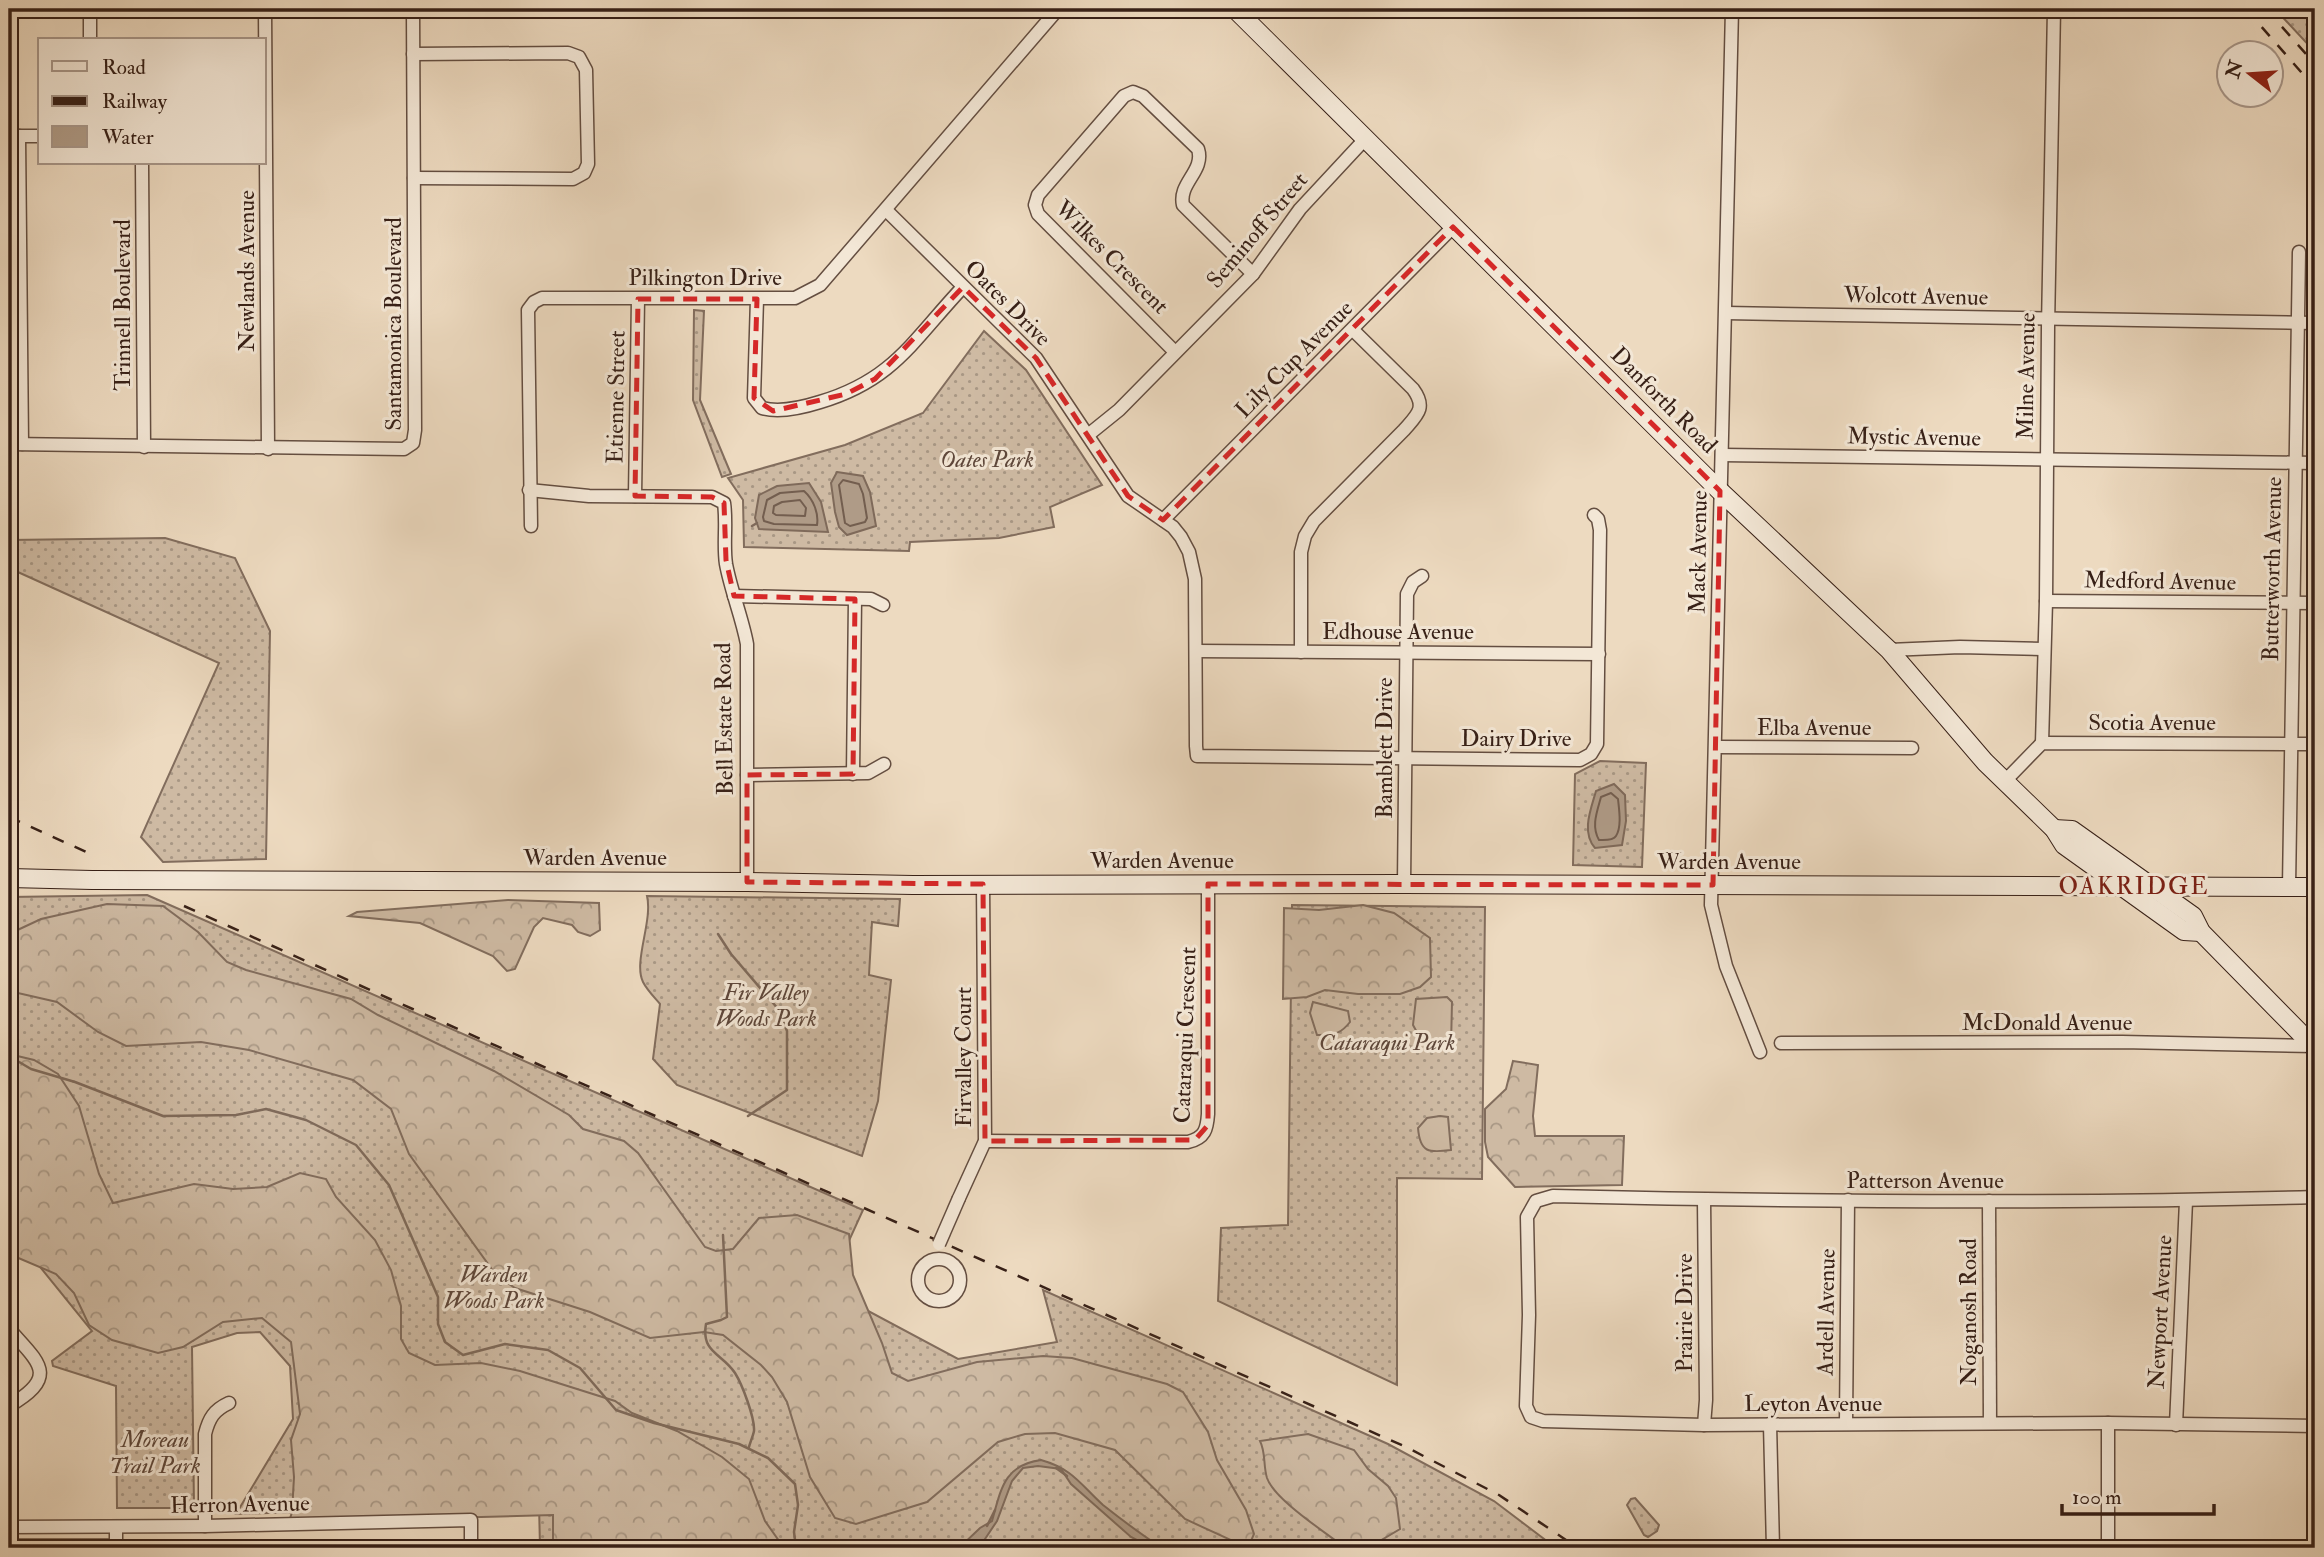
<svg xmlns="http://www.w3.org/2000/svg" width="2324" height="1557" viewBox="0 0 2324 1557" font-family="'IM FELL Double Pica',serif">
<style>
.grass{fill:url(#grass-dots);stroke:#826d5d;stroke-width:2}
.forest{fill:url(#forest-crowns);stroke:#826d5d;stroke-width:2}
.cemetery{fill:url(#cemetery-stones);stroke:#826d5d;stroke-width:2}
.pitch{fill:#cebaa3;stroke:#826d5d;stroke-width:2}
.water{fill:#af9b87;stroke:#7f6a5a;stroke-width:2}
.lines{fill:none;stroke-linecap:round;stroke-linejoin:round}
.shore{stroke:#735e4f;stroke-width:2}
.stream{stroke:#7f6a5a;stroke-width:2.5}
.street-casing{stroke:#644e41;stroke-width:15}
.secondary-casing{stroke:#372017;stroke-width:20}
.street{stroke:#f3e7d6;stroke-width:12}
.secondary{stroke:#f3e7d6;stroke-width:18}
.rail{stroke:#372017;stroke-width:2.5;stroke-dasharray:12 12;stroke-linecap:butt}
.street-bridge-casing{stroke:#644e41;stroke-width:15;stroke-linecap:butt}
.street-bridge{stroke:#f3e7d6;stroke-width:12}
.marked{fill:none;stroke:#d62828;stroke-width:5;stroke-dasharray:14 9;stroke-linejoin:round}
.labels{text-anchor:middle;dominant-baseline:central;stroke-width:6;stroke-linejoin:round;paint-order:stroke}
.street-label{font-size:23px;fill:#372017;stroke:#f3e7d6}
.park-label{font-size:23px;font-style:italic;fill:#5d463a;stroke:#f3e7d6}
.neighbourhood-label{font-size:24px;letter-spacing:2px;fill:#7a1f14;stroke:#f3e7d6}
</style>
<defs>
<pattern id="grass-dots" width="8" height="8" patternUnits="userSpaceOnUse" patternTransform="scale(1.75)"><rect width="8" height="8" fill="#cebaa3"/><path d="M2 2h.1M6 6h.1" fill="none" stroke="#a89784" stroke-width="1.8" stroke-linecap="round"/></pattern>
<pattern id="forest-crowns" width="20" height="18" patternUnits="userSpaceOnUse" patternTransform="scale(1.75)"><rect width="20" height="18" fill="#cebaa3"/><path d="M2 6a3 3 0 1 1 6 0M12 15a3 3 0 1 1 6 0" fill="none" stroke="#a89784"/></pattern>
<pattern id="cemetery-stones" width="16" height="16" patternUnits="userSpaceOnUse" patternTransform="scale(1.75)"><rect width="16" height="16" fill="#cebaa3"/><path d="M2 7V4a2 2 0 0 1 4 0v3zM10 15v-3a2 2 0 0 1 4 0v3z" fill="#a89784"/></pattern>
</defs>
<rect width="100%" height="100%" fill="#eddac0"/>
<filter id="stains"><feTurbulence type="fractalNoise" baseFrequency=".00286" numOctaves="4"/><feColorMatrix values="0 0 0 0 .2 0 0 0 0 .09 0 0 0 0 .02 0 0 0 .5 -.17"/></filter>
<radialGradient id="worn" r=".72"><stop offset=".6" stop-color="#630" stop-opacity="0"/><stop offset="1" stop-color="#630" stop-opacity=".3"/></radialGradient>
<g class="grass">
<path d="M2275,9H2315V52Z"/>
<path d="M694,310L704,311L700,400L731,474L722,477L693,400Z"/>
<path d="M984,331L1026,370L1102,485L1050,507L1054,527L999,538L910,542L909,551L744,547L743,500L728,478L845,445L923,413Z"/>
<path d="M165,538L235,558L270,631L266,859L163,862L141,837L219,663L9,568V540Z"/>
<path d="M1600,761L1646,763L1642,867L1573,865L1575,774Z"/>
<path d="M147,895L863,1210L827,1289L958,1359L1057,1342L1043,1290L1388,1444L1494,1501L1556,1548H540L539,1504L236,1514L293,1419L290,1366L260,1332L237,1333L192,1347L194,1508H117L116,1386L53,1366L52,1361L92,1331L32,1257L9,1240V897Z"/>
<path d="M647,896L900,899L898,926L872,922L869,975L891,980L878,1101L862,1156L677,1085L653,1059L660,1004C655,998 647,990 643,982C633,962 653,921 647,896Z"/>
<path d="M1292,905L1485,907L1482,1179L1397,1178V1385L1218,1301L1221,1228L1288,1225Z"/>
<path d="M1635,1498L1659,1525L1657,1531L1648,1537L1644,1535L1627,1505L1631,1499Z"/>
</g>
<g class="forest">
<path d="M508,900L599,903L600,930L590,936L578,932L572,925L543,918L534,927L515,969L507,971L493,956L420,923L349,916L357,912Z"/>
<path d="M107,904L163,906L198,932L227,962L246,970L351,999L378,1015L494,1071L569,1115L583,1129L624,1141L638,1153L705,1247L716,1251L733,1249L759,1218L797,1215L849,1234L853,1275L882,1343L892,1373L908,1381L977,1362L1043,1356L1072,1358L1167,1384L1183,1392L1208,1432L1217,1460L1246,1510L1254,1534L1248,1548L1185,1519L1115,1450L1055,1433L1025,1434L998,1442L927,1502L856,1524L835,1518L810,1477L787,1402L772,1377L761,1365L723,1335L704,1332L650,1338L590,1312L515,1288L496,1275L409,1154L391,1109L353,1080L249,1050L201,1042L126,1046L98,1032L57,1002L9,991V934L41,919Z"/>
<path d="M1363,905L1394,913L1430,938L1431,977L1420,987L1400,994H1358L1325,990L1307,997L1283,999L1284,908L1319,910Z"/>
<path d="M9,1054L34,1060L58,1074L79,1106L99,1174L113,1203L194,1184L233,1189L267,1187L300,1173L326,1179L336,1197L375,1240L391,1270L401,1306V1339L409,1353L435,1365L481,1363L520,1371L615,1401L632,1413L677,1431L722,1457L749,1479L765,1521L784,1548H553V1515L289,1522L292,1512L294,1477L291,1440L300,1414L291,1342L262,1318L223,1322L183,1347L158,1353L112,1340L89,1325L74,1293L56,1274L9,1254Z"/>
<path d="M1513,1061L1538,1065L1533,1116L1535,1136H1624L1622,1185L1515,1187L1488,1157L1485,1142V1109L1506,1089Z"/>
<path d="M1308,1434L1354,1450L1368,1469L1388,1486L1396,1498L1400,1529L1378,1542L1344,1547C1325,1532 1274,1499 1267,1478C1263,1465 1266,1453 1260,1441Z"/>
</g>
<path class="cemetery" d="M9,1539H108L107,1548H9Z"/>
<g class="pitch">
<path d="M1447,997L1452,1002L1451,1046L1419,1036L1413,1025L1416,999Z"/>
<path d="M1313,1002L1348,1011L1350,1022C1339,1036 1333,1034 1317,1035L1310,1013Z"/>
<path d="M1440,1116L1448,1117L1451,1150C1429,1153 1420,1153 1418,1128L1427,1118Z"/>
</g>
<g class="water">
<path d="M837,472L863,476L870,492L876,526L847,535L839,527L835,512L831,483Z"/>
<path d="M809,483L821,502L828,532L759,529L755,518L759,495L777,486Z"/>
<path d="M1614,784L1625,795L1626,821L1622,845L1595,848C1581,832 1591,809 1596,791Z"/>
<path d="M1041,1460C1073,1469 1080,1484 1103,1505C1122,1520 1142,1535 1162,1548H1152L1131,1537L1071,1484L1061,1469L1038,1466L1023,1468L1012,1481L997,1521L981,1545L974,1548H959L980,1528L992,1521C1001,1489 1004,1465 1041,1460Z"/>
</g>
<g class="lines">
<g class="shore">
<path d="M843,480L859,484L863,494L867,518L865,522L850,526L845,523L839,485Z"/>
<path d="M804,491C813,499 819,513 817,525L774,524L764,521L763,517L767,500L780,493Z"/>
<path d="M800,500L806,508L805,516L776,515L773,513L774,506L782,502Z"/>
<path d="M1611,793L1618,799C1619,809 1622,827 1616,836C1613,841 1604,840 1599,840C1591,826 1597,812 1601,797Z"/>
</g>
<g class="stream">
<path d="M752,526L757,523"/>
<path d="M718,934L731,954L779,1010L787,1031V1090L748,1116"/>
<path d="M9,1056L31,1069L75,1082L163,1116L236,1115L266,1109L306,1120L356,1145L389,1185L438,1297V1324L445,1342L463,1355L505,1344L548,1350L580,1368L616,1410L654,1423L739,1444L768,1458L795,1484L798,1505L794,1532L796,1548"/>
<path d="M723,1235L727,1317L721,1320L706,1324C701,1353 722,1353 735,1373C742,1384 755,1418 754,1431C753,1436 750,1443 749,1447"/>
<path d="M1056,1468L1067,1476"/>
<path d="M987,1526L995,1510"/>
</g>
<defs>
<g id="street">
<path d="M90,9V40"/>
<path d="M265,9L268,449"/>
<path d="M1732,9L1711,905L1726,966L1760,1052"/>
<path d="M413,54L568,53L579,57L586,70L588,164L584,173L573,179L414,178"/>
<path d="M9,136H40"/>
<path d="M19,136L22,444"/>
<path d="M142,163L144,447"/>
<path d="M886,210L1036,358L1128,496L1173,527L1181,537L1189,552L1195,579L1196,746L1197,756L1580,760L1591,754L1597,744L1600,530L1598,519L1594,515"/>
<path d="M757,299L754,398L762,408C780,413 801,408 820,402C894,380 913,340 963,287"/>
<path d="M1726,313L2315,323"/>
<path d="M1175,352L1038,214L1035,205L1038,195L1124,96L1133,92L1143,96L1198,149C1205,171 1178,183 1183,205L1253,274"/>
<path d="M1088,435L1119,410L1253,274L1300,209L1366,138"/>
<path d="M9,444L404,449L413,443L415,430L413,9"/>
<path d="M1722,455L2315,463"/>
<path d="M529,490L589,496L712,497L724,503C727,523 723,544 726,564C731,591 742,617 747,644V882"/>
<path d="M635,496L638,299"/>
<path d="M1163,520L1453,227"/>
<path d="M531,526L528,310L534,302L542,298H795L820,285L1058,9"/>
<path d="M734,596L871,599L883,605"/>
<path d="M2046,601L2315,603"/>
<path d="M1889,650L1960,647L2043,649"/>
<path d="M1197,651L1599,654"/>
<path d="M1301,652V552L1305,536L1314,521L1404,430C1417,415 1427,408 1413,389L1353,330"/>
<path d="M2042,743L2046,601L2048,327L2054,9"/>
<path d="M1716,747L1912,748"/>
<path d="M853,774L855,599"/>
<path d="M747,775L868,773L884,764"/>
<path d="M2004,782L2042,743L2315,744"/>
<path d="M1404,884L1407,594L1413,582L1422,576"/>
<path d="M2289,887L2299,252"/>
<path d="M1781,1043L2122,1042L2314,1046"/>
<path d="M985,1141L1188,1142C1205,1138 1207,1129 1208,1114V884"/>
<path d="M2315,1197C2061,1204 1807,1202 1553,1196L1536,1201L1527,1217L1529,1315L1526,1406L1531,1417L1543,1421L1704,1425L2108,1423L2315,1426"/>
<path d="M959,1198L985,1141L983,884"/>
<path d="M1704,1200L1706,1400L1704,1425"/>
<path d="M1989,1201L1990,1423"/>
<circle cx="939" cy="1280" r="21"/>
<path d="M9,1329C39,1363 60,1376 9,1406"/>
<path d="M1846,1423L1848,1200"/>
<path d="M1770,1424L1773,1548"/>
<path d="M2176,1425L2186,1201"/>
<path d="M205,1526V1434C209,1418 214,1410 229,1403"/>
<path d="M9,1527L205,1526L471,1520V1548"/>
<path d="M116,1527V1548"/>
<path d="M2108,1548V1423"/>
</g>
<g id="secondary">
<path d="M1235,9L1720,491L1889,650L1985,762L2054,829L2064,845L2184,931L2201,932"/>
<path d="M2054,829L2072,830L2193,916L2201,932L2315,1048"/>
<path d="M9,878L92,880L747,882L913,885L1404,884L2315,887"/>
</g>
</defs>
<use href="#street" class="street-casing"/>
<use href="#secondary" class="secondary-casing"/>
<use href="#street" class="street"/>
<use href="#secondary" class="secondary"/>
<g class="rail">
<path d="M2246,9L2315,88"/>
<path d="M2266,9L2315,64"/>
<path d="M9,817L95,856"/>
<path d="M184,906L390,999L1406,1447L1499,1495L1578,1548"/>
</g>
<defs>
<path id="street-bridge" d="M939,1244L959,1198"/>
</defs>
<use href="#street-bridge" class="street-bridge-casing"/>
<use href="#street-bridge" class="street-bridge"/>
</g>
<path class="marked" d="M1453,227L1720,491L1713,885L1208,884V1125L1195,1140L985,1141L983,884L747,882V775L853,774L855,599L734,596L726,560L724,503L712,497L635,496L638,299H757L754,398L773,411L846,394L875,379L963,287L1036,358L1128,496L1163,520Z"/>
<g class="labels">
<g class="street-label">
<text transform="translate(1257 230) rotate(-50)">Seminoff Street</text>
<text transform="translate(1112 257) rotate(45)">Wilkes Crescent</text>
<text transform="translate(246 271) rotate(-90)">Newlands Avenue</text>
<text x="705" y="277">Pilkington Drive</text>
<text transform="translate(1916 296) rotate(1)">Wolcott Avenue</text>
<text transform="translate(1008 303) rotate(45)">Oates Drive</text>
<text transform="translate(122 305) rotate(-90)">Trinnell Boulevard</text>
<text transform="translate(393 324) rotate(-90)">Santamonica Boulevard</text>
<text transform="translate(1294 359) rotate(-45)">Lily Cup Avenue</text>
<text transform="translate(2026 376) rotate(-89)">Milne Avenue</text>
<text transform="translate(616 397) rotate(-89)">Etienne Street</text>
<text transform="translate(1664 400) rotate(45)">Danforth Road</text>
<text transform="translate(1914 437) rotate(1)">Mystic Avenue</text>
<text transform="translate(1698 552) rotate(-89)">Mack Avenue</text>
<text transform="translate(2272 569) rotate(-89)">Butterworth Avenue</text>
<text transform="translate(2160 581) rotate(1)">Medford Avenue</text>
<text x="1398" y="631">Edhouse Avenue</text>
<text transform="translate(724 719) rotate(-91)">Bell Estate Road</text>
<text x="2152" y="722">Scotia Avenue</text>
<text x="1814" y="727">Elba Avenue</text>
<text x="1516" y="738">Dairy Drive</text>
<text transform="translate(1384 748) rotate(-90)">Bamblett Drive</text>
<text x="595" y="857">Warden Avenue</text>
<text x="1162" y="860">Warden Avenue</text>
<text x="1729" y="861">Warden Avenue</text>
<text x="2047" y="1022">McDonald Avenue</text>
<text transform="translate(1185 1035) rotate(-88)">Cataraqui Crescent</text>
<text transform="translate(963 1057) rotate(-90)">Firvalley Court</text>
<text x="1925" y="1180">Patterson Avenue</text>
<text transform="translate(1826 1312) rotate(-89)">Ardell Avenue</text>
<text transform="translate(1968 1312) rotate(-90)">Noganosh Road</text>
<text transform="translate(2160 1312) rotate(-87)">Newport Avenue</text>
<text transform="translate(1684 1313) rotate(-90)">Prairie Drive</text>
<text x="1813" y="1403">Leyton Avenue</text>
<text transform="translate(240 1504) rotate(-1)">Herron Avenue</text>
</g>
<g class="park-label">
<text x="987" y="459">Oates Park</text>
<text x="766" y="992">Fir Valley<tspan x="766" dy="26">Woods Park</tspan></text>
<text x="1387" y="1042">Cataraqui Park</text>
<text x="494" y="1274">Warden<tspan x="494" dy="26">Woods Park</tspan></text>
<text x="155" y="1439">Moreau<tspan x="155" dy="26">Trail Park</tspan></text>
</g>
<g class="neighbourhood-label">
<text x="2134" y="886">OAKRIDGE</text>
</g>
</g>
<rect width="2324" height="1557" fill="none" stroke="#eddac0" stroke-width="35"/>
<rect x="10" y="10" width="2303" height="1536" fill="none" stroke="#372017" stroke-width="3.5"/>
<rect x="18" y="18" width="2289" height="1522" fill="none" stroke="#372017" stroke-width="2"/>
<rect x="38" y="38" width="228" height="126" fill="#f3e7d6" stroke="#a8978a" stroke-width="2"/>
<rect x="52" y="61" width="35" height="10" fill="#f3e7d6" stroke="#a8978a" stroke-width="2"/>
<text x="102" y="74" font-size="21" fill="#372017">Road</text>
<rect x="52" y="96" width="35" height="10" fill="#372017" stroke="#a8978a" stroke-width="2"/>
<text x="102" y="108" font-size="21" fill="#372017">Railway</text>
<rect x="52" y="126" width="35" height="21" fill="#af9b87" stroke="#a8978a" stroke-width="2"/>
<text x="102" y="144" font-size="21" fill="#372017">Water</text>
<g transform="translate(2250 74) rotate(287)"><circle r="33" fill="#f3e7d6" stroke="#a8978a" stroke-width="2"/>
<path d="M0-5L12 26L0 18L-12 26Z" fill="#8f2418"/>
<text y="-10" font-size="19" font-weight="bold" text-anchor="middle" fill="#372017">N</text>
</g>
<path d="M2062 1504v10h152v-10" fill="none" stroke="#372017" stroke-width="3.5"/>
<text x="2072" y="1504" font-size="21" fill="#372017" stroke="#f3e7d6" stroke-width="5" paint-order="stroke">100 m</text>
<rect width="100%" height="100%" filter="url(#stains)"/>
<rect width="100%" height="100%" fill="url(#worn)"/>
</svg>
